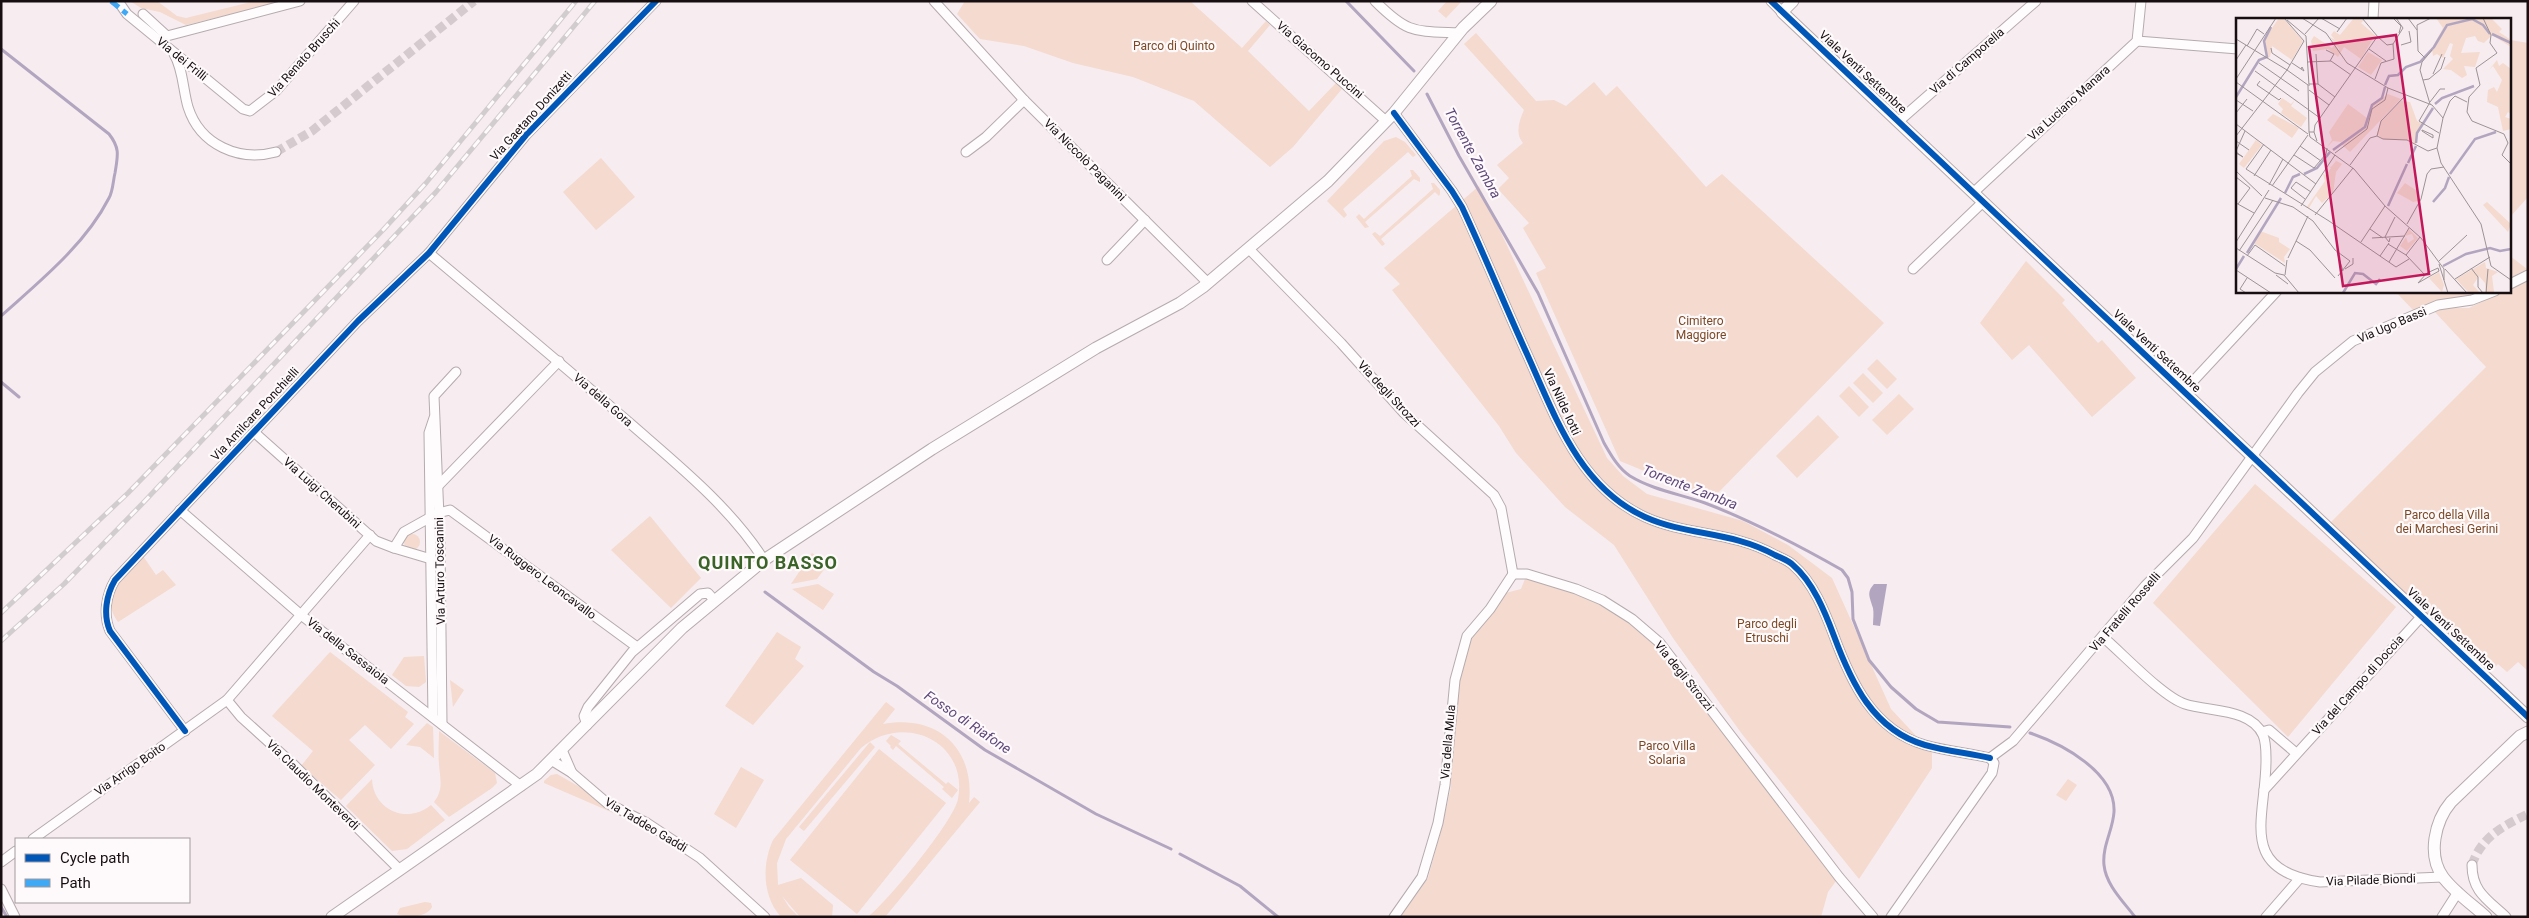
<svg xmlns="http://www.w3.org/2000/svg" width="2529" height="918" viewBox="0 0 2529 918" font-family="Roboto,sans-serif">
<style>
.green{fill:#f4dacf}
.water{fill:#b2a5c0}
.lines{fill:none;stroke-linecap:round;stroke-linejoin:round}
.stream{stroke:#b2a5c0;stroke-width:3}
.street-tunnel{stroke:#d5cbce;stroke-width:9;stroke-dasharray:9 4.5;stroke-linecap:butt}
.street-casing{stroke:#b5abae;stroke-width:11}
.secondary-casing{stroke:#b5abae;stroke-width:13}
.street{stroke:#fefcfd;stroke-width:9}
.secondary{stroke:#fefcfd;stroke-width:11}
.rail-casing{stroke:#d1cdcf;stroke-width:5}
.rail{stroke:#fef9fa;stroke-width:3;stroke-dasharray:9;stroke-linecap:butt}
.quiet{stroke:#3fa9f5;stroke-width:5;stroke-dasharray:10 5;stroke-linecap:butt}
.cycleway-casing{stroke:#fef9fa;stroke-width:9}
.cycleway{stroke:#0057b8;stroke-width:6}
.labels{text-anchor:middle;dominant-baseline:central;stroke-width:4.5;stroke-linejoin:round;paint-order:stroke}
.park-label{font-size:12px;fill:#7c4824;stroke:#fef9fa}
.street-label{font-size:12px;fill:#160e11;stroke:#fef9fa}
.water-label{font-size:14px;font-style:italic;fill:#5c477b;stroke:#fef9fa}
.district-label{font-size:18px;font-weight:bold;letter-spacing:1px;fill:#3a6327;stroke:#fef9fa}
.inset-river{fill:none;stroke:#b2a5c0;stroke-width:2.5}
.inset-road{fill:none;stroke:#9d9396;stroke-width:1}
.view{fill:#c2185b;fill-opacity:0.15;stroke:#c2185b;stroke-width:2.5}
.inset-edge{fill:none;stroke:#160e11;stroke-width:2.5}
</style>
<rect width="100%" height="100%" fill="#f7ecef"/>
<g class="green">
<path d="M130,1H157L177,16L186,18L255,1H285L186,25L160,12L141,8Z"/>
<path d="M965,1H1190L1242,48L1266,21L1270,25L1248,51L1309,111L1336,83L1342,89L1293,147L1270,167L1194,101L1133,77L1073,63L1024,46L980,39L957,14Z"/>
<path d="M1447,1H1462L1446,18L1438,11Z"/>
<path d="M1476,33L1536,101L1554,100L1566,106L1594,82L1606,96L1617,86L1706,187L1722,174L1884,323L1712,499L1620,461L1536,273L1546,268L1523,228L1529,223L1498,189L1509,178L1497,165L1523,143C1515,134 1519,121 1524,110L1464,44Z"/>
<path d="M2510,40L2528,43V197L2510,217Z"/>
<path d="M1396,137L1405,142L1416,155L1413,157L1408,152L1343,209L1347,215L1344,218L1327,201L1384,141Z"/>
<path d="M601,158L635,197L596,230L563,192Z"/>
<path d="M1410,170H1413L1420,178V182L1414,179L1365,222L1369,227L1365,228L1356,217L1359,214L1364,219L1412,176Z"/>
<path d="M1431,183H1434L1440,190V194L1439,196L1435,192L1381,239L1385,244L1382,246L1372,234L1375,232L1380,236L1433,189Z"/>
<path d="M1479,186L1607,458L1623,476L1647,494L1743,521L1788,545L1832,578L1891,709L1932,753V768L1859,879L1742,734L1673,638L1614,545L1565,507L1516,453L1499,426L1392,290L1400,284L1384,268Z"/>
<path d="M2510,256L2527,269L2510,278Z"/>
<path d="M2026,261L2065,300L2062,303L2098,343L2102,340L2136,378L2092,417L2029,345L2012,360L1980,323Z"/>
<path d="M2528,279V671L2518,662L2507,672L2498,664L2489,673L2330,523L2486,367L2434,311L2443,308H2469L2504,291H2510V288Z"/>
<path d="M2395,291H2484L2476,296L2414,311Z"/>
<path d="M1877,359L1897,379L1887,389L1867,369Z"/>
<path d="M1863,373L1883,393L1873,403L1853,383Z"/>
<path d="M1849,386L1869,407L1859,417L1839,396Z"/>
<path d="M1899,394L1914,409L1887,435L1872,420Z"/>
<path d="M1818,415L1839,437L1797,478L1776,456Z"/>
<path d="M2255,484L2396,607L2288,737L2153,603Z"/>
<path d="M650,516L701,578L671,608L611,550Z"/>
<circle cx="412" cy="542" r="8"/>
<path d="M812,553L828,564L817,579L791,584Z"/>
<path d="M143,556L156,575L163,570L176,585L118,622C98,594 124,575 143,556Z"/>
<path d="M1527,574L1602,600L1660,643L1839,877L1828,892L1821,917H1400L1428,878L1443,823L1451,787V732L1457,680L1471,635L1502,594L1521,589Z"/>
<path d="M818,584L834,594L823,610L792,589Z"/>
<path d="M777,632L801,647L795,659L804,666L753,725L725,706Z"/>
<path d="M330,652L408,712L405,717L414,724L391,749L365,725L349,740L375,765L341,800L301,766L313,751L272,716Z"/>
<path d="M424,656L426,682L419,687L406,686L392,675L404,657Z"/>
<path d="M450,680L464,690L453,707Z"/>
<path d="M886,702L895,709L883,724C937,714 975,748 969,803L974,797L980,802L885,917H868C888,901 954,821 958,799C969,741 903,712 861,748L786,839L777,863L778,885L801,878L833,905L832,917H800L782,896L789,907L799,917H781C762,896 762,864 773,840Z"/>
<path d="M427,723L433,727L434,758L420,747L406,745Z"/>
<path d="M439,731L495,773L497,783L492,788L449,817L434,802C444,789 440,779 439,764C438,753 439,741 439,731Z"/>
<path d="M891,735L901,741L898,744L946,784L948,782L958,790L952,798L942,789L944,787L896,746L893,750L890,747L891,746L886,741Z"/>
<path d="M870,742L875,747L804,831L799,827Z"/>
<path d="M879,749L946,803L857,914L790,860Z"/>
<path d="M741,767L764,780L736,828L714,814Z"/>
<path d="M557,774L632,817L658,835L632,821L544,783V781L551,775Z"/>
<path d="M372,779C373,810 407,825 431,805L445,820L407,849L392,851L346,806Z"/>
<path d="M2068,779L2077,785L2066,801L2056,795Z"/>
<path d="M425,902L431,903L432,907C426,918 407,918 397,914L400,908Z"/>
</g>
<path class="water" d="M1874,584H1887L1880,626L1873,625C1873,620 1874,613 1873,608C1870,597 1866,593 1874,584Z"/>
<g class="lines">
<g class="stream">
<path d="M1346,1L1414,71"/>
<path d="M1,49L109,134C120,148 118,155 115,173C113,181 113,191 109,198C85,245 40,281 1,316"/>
<path d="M1427,94L1459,156L1538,293L1604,443C1611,455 1618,468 1630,476C1653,490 1680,494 1705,503C1752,521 1798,545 1842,570L1848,578L1852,592L1853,619L1869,660L1891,687L1916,709L1938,722L2010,727"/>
<path d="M1,382L19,397"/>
<path d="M765,592L874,672L897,686L985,750L1096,814L1171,849"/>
<path d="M2030,733C2062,744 2116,772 2114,812C2113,830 2102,846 2104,865C2106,885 2123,901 2135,917"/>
<path d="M1180,854L1240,886L1278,917"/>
<path d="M1,907L7,917"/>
</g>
<g class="street-tunnel">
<path d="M276,152L312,131L474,1"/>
<path d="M2472,865C2481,837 2503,826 2528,814"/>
</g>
<defs>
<g id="street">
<path d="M118,1L127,14L243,109L250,111L276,91L354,1"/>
<path d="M934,1L1024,100L1208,283"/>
<path d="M1252,1L1386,121"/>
<path d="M1375,1C1408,34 1414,31 1459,33"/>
<path d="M1771,1L1782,12"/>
<path d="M143,14L167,36L300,1"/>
<path d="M2373,19L2374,1"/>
<path d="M2137,41L2238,49"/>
<path d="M174,54C183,69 183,90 188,107C200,145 239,162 276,152"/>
<path d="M1394,113L1452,191L1462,207C1485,256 1505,306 1527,354C1555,416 1579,487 1645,517C1687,536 1732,531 1775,555C1781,558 1788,560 1793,565C1813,582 1825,612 1834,636C1851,682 1873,730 1925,745C1946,751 1968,753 1990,758"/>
<path d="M1899,121L2036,1"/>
<path d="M966,152L986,137L1024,100"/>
<path d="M1973,193L2137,41L2141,1"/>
<path d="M1249,249L1341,343L1404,413L1494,495L1501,508L1513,574"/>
<path d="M429,253C497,310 565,367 632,425C679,466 730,507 764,560"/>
<path d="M1107,260L1145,220"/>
<path d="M1913,269L1983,202"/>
<path d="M2510,284L2528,275"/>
<path d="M2183,392L2277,291"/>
<path d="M254,432L376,541L394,548"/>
<path d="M437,487L559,361"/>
<path d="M180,510L301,615L521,786"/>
<path d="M431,559L394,548L404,532L438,513L450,510L637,647"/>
<path d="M1513,574H1527L1576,589L1602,600L1632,619L1660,643L1839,877L1873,917"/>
<path d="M2103,637C2123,654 2163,697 2185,704C2209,712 2251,708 2263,735C2266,742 2266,751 2266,758C2267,815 2235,870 2320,882L2443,877"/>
<path d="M227,700L241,717L293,764L400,870"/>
<path d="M433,717L429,433L434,418"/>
<path d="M442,724L440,541L434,396L456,372"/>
<path d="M587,725L584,716L588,707L632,652L700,594L708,593L715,601"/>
<path d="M185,731L110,631C103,615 106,595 115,580L358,321L429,253L526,135L656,1"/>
<path d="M2262,732L2269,730L2296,753"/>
<path d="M562,750L572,773"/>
<path d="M1990,758L2013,741L2145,586L2193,538L2298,393L2315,372L2353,341L2438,305L2472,300L2495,291"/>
<path d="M551,760L572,773L607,803L647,823L700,858L765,917"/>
<path d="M2264,790L2421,617"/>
<path d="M33,839L227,700L370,535"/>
<path d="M1,862L16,851"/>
<path d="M2472,865C2472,892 2488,900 2506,917"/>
<path d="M1,889L15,917"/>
<path d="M1394,917L1422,877L1438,823L1445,785L1455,680L1467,636L1490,609L1513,574"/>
<path d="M1891,917L1992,773L1994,763L1990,758"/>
<path d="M2266,917L2300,878"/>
<path d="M2442,917L2458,892"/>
</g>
<g id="secondary">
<path d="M1793,1L1782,12L2528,717"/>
<path d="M332,917L537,774L682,628L764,560L932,449L1096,348L1180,303L1203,287L1328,181L1394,113L1463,28L1491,1"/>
<path d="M2486,917C2473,905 2454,892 2443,877C2427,855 2435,821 2451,802L2520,736L2528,732"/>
</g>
</defs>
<use href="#street" class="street-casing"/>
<use href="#secondary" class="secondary-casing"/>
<use href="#street" class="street"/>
<use href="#secondary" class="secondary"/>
<defs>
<g id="rail">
<path d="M1,613L128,493L383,230L426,183L576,1"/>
<path d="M1,641L64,584L142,504L436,192L595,1"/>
</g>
</defs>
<use href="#rail" class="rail-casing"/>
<use href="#rail" class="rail"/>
<path class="quiet" d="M111,1L127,14"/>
<defs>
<g id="cycleway">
<path d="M1771,1L2528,717"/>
<path d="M1394,113L1452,191L1462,207C1485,256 1505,306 1527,354C1555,416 1579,487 1645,517C1687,536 1732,531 1775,555C1781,558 1788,560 1793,565C1813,582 1825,612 1834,636C1851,682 1873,730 1925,745C1946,751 1968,753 1990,758"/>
<path d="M185,731L110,631C103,615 106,595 115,580L358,321L429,253L526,135L656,1"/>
</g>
</defs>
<use href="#cycleway" class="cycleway-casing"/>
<use href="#cycleway" class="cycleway"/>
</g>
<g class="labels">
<g class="park-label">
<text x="1174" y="46">Parco di Quinto</text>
<text x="1701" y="321">Cimitero<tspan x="1701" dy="14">Maggiore</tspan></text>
<text x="2447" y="515">Parco della Villa<tspan x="2447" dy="14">dei Marchesi Gerini</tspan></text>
<text x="1767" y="624">Parco degli<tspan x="1767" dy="14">Etruschi</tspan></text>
<text x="1667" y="746">Parco Villa<tspan x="1667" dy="14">Solaria</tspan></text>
</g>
<g class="street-label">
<text transform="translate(304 58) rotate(-48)">Via Renato Bruschi</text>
<text transform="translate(182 59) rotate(39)">Via dei Frilli</text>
<text transform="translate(1320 60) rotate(41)">Via Giacomo Puccini</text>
<text transform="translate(1967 61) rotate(-41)">Via di Camporella</text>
<text transform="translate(1863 72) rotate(43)">Viale Venti Settembre</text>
<text transform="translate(2069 103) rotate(-42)">Via Luciano Manara</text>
<text transform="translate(531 116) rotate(-48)">Via Gaetano Donizetti</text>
<text transform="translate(1085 160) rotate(45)">Via Niccolò Paganini</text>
<text transform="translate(2392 325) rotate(-23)">Via Ugo Bassi</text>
<text transform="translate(2157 351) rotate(43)">Viale Venti Settembre</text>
<text transform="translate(1389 394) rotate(47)">Via degli Strozzi</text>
<text transform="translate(603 400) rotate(41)">Via della Gora</text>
<text transform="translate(1562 402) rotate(65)">Via Nilde Iotti</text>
<text transform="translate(255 414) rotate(-47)">Via Amilcare Ponchielli</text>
<text transform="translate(322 493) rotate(42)">Via Luigi Cherubini</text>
<text transform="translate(440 571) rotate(-91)">Via Arturo Toscanini</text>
<text transform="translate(542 577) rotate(37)">Via Ruggero Leoncavallo</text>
<text transform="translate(2125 612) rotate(-49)">Via Fratelli Rosselli</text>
<text transform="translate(2451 629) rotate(43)">Viale Venti Settembre</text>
<text transform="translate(348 651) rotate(38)">Via della Sassaiola</text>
<text transform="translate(1684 676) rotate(51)">Via degli Strozzi</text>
<text transform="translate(2358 685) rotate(-48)">Via del Campo di Doccia</text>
<text transform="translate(1448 742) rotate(-85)">Via della Mula</text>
<text transform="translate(130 769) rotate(-35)">Via Arrigo Boito</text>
<text transform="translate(313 785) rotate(44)">Via Claudio Monteverdi</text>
<text transform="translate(646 825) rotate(31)">Via Taddeo Gaddi</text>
<text transform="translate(2371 880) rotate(-2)">Via Pilade Biondi</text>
</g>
<g class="water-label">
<text transform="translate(1473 153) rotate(61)">Torrente Zambra</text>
<text transform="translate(1690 487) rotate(21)">Torrente Zambra</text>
<text transform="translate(968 722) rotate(34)">Fosso di Riafone</text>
</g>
<g class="district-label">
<text x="768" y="562">QUINTO BASSO</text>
</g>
</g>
<g transform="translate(2236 18)">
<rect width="275" height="275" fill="#f7ecef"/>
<path d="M43,0H47L67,23L56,42L36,28L34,39H32L28,22ZM118,0L128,2L125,5L141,19H138L125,41L108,29L102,39L92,31L77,33L75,23L78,18L96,30L99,26L103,33V31L94,19L99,22L95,17L98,13L104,17ZM200,0H255L266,11L263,14L275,22V29L256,17L248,25L242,23L239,18L230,20L225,35L244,34L239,49L228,48L231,57L226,60L215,52L207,51L217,41L214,38L217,26L214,25L207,40L201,36L197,38L196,30L207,10ZM132,34L146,42L135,57L122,49ZM261,42L263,48L267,45L275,51V96L272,94L269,99L275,101V111L267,113L262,89L251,84L252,72L258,69L261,74L266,62L257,48L253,52ZM152,76L165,81L114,134L105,126L129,110L137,87ZM46,80L55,86L59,82L55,88L71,100L65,109L45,95L47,91L42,86ZM165,83L174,84L181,103L187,106L180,117V127L171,122L147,121L141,116L145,103ZM112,86L131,100L129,109L105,124L97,123L91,129L96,122L93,114ZM37,96L63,110L56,120L31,102ZM20,122L26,127L8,150L3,146ZM97,141L106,146L100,154L97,175L86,185L80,178L73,190H70L89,163L87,156L90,157L95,150L92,148L95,149L100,143ZM169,165L183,174L182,183L177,184L161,175ZM251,184L275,206L272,214L247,187ZM173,211L182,220L171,233L164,228L170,219L172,225L178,221L176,216L169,218ZM24,213L43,220V224L54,231L48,239L49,245L18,225ZM249,244L250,250L262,254L256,258L258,274L250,275L249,265L243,258L237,267L244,275H233L220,261ZM203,254L208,267L206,274L193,260Z" fill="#f4dacf"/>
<path class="inset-river" d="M256,16L275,25M149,67L153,58L162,57L170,49L184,44L198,29L211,7L236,1L247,7L254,16M0,79L23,42L31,39L28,23L35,9M199,86L206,80L238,68M180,125L181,115L197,90M97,132L129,109L136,87L146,80L149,69M172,145L180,128M68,156L81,150L94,134M214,156L239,121L260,114M49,175L57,159L64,156M197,184L209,170L213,159M152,188L171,146M11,235L45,180M207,248L230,236L254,230L264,233L275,231M0,251L8,238M107,275L119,255L127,256L140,266L144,261"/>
<path class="inset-road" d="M48,0L68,23L51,52L72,67L73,114M66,0L90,15L111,45L152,70L196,87L207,100M85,0L104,11M126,0L142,19M157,0L165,8L163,15M172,0L181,12M247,0L255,17L254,25L261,35L240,50L244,67L233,79L231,94L236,103L268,116L272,125L266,137L275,146M51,2L70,18L73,68M101,14L111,0M69,16L83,0M142,19L151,27L157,26M0,21L51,52L0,118M157,26L167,10L160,0M165,27L175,24L173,13M11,28L21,11L28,16M35,30L36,35L54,47M133,31L150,43M90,32L98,36L94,43M80,36L82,66M189,40L182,33L181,7L195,0M0,42L10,27M71,44L95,43L115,57M23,45L63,73M56,45L68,53L66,49L65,51M19,53L84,100M197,56L206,36M0,61L40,0M139,61L145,45L158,41L157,26M187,62L193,61L205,51L209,39M24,63L21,67L43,82L45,80M0,64L72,116M73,66H82L99,79M73,72L93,87M0,82L17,93M194,84L204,71H209M231,84L219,78L214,83L207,100L201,130L205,145L245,206L255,248L275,262M193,86L183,103L203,115M194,86L184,52L186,44L196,32M0,95L11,81M0,106L80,166M186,112L197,117V120L186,113ZM78,114L79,107L141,19M141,118L147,121L171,122L192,133L201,130M141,118L145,103L169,78M0,123L13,132M81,123L78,114H73L74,119L118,151L149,188L185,220L208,251V262M28,126L10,151L93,203L160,249L173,241M64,128L85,143M0,133L9,113M0,134L7,139L0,135M99,135L131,111L136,91L149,82L152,70M58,137L78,150L90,136L91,130M114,147L134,120L141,118M0,153L26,178M18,158L35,132M0,159L14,170M33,167L47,141M36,168L72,117M29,180L57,189L77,203L99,232L114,243L102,258M69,181L55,170L60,164L75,174M0,185L18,195M2,186L14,170M65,188L99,137M79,197L117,150M171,206L185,181L191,156L195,151L208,149M134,211L147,220M136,220L169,218M154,220L153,224L149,219L159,199M60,223L74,232L99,260M0,224L33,172M125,224L149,188M152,226L170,237L189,257M0,230L39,255L48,257L63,275M3,233L37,182M101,234L107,253M170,237L184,219M11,238L19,227L49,248M144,238L153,225M52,240L72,198M203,243L231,217M153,244L173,210M203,246L212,275M202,250L203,253L182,265L191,255ZM235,250L242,259V269L247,275M109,251L117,246V240M209,251L231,275M0,252L35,275M40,257L52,266M49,257L51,242M219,261L254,239M10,275L4,271L11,260M250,275L252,251"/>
<path class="view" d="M160,17L193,256L107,268L73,29Z"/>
<rect width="275" height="275" class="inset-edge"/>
</g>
<rect width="2529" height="918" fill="none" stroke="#160e11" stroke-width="5"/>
<rect x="15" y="838" width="175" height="65" fill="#fef9fa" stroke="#a19b9d"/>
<rect x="25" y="854" width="25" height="8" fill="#0057b8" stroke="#a19b9d"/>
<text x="60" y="863" font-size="15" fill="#160e11">Cycle path</text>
<rect x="25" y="879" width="25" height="8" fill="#3fa9f5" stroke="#a19b9d"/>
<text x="60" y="888" font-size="15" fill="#160e11">Path</text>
</svg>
